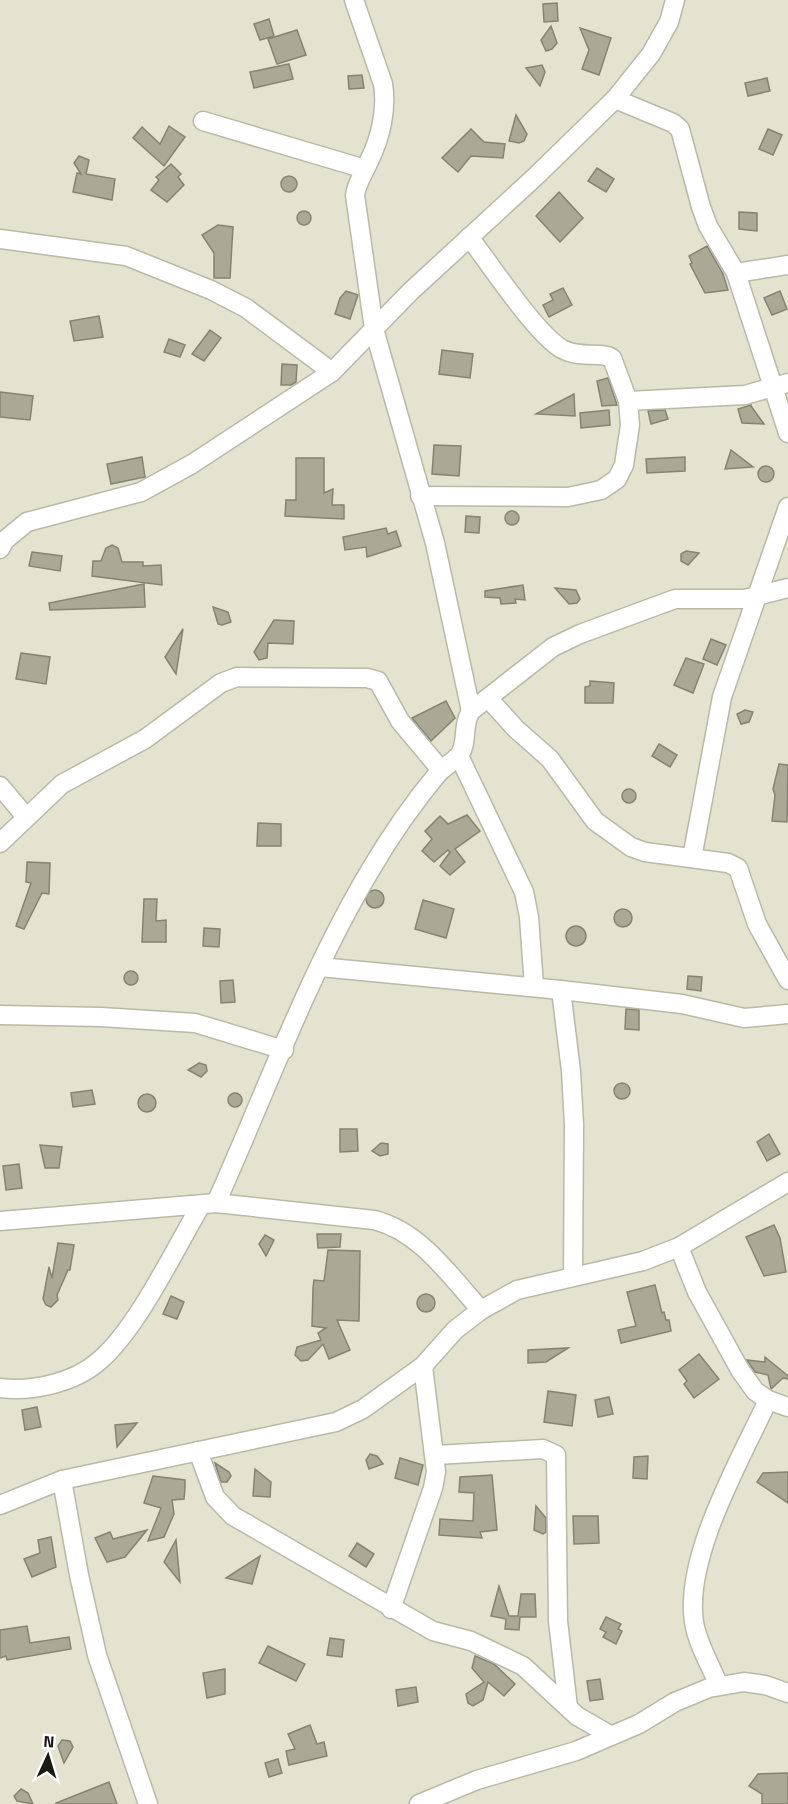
<svg xmlns="http://www.w3.org/2000/svg" width="788" height="1804" viewBox="0 0 788 1804" font-family="'Titillium Web',sans-serif">
<style>
.building{fill:#aaa996;stroke:#858472;stroke-width:1.5}
.lines{fill:none;stroke-linecap:round;stroke-linejoin:round}
.street-casing{stroke:#bab9a6;stroke-width:21}
.street{stroke:#fff;stroke-width:18}
</style>
<rect width="100%" height="100%" fill="#e4e3cf"/>
<g class="building">
<path d="M557,3L558,21L544,22L543,4Z"/>
<path d="M269,19L274,36L260,40L254,24Z"/>
<path d="M551,26L557,43L552,49L546,51L541,40Z"/>
<path d="M580,28L611,38L599,75L582,69L589,50Z"/>
<path d="M297,30L306,55L277,64L268,39Z"/>
<path d="M289,64L293,79L254,88L250,72Z"/>
<path d="M542,65L545,72L540,86L526,68Z"/>
<path d="M362,75L364,88L349,89L348,76Z"/>
<path d="M767,78L770,91L748,96L745,83Z"/>
<path d="M516,115L527,134L524,141L519,143L509,141Z"/>
<path d="M169,126L185,137L164,166L133,138L142,127L160,144Z"/>
<path d="M471,129L484,142L505,144L503,158L471,156L458,172L442,158Z"/>
<path d="M768,129L782,135L773,155L759,149Z"/>
<path d="M79,156L89,160L86,174L115,179L112,200L73,192L77,173L81,174L74,163Z"/>
<path d="M171,164L181,174L178,177L184,185L167,202L151,190L159,180L156,177Z"/>
<path d="M597,168L614,179L606,192L588,181Z"/>
<circle cx="289" cy="184" r="8"/>
<path d="M559,192L583,218L560,242L536,216Z"/>
<circle cx="304" cy="218" r="7"/>
<path d="M739,212L757,213V231L739,229Z"/>
<path d="M218,225L233,227L230,278H214V253L202,235Z"/>
<path d="M707,246L723,274L728,290L705,293L690,264L692,263L689,256Z"/>
<path d="M563,288L572,305L549,317L543,305L553,300L550,294Z"/>
<path d="M346,291L358,295L350,319L335,314L340,298Z"/>
<path d="M780,291L787,309L772,315L764,298Z"/>
<path d="M99,316L103,337L74,341L70,321Z"/>
<path d="M210,330L221,338L204,361L192,354Z"/>
<path d="M169,339L185,345L180,357L164,352Z"/>
<path d="M442,350L473,354L470,378L439,374Z"/>
<path d="M282,364L297,365L296,382L291,385H281Z"/>
<path d="M608,378L617,405L602,406L597,381Z"/>
<path d="M0,392L33,396L30,420L0,417Z"/>
<path d="M574,394L575,416L536,414Z"/>
<path d="M751,405V406L764,424L742,423L738,409Z"/>
<path d="M609,410L610,425L581,428L580,413Z"/>
<path d="M665,410L668,419L651,424L648,411Z"/>
<path d="M434,445L461,446L459,476L432,474Z"/>
<path d="M731,450L753,467L725,469Z"/>
<path d="M142,457L145,477L111,484L107,464Z"/>
<path d="M685,457V471L647,473L646,459Z"/>
<path d="M296,458H324V493L333,489L332,505H344V519L285,516L286,500H296Z"/>
<circle cx="766" cy="474" r="8"/>
<circle cx="512" cy="518" r="7"/>
<path d="M466,516L480,517L479,533L465,532Z"/>
<path d="M386,528L388,534L396,531L401,546L367,557L366,547L345,550L343,537Z"/>
<path d="M112,545L118,548L122,562H143V566L161,565L162,585L92,576L93,561H101L106,548Z"/>
<path d="M686,551L699,553L688,565L681,561V554Z"/>
<path d="M32,552L62,556L60,571L29,566Z"/>
<path d="M144,584L145,607L50,610L49,603Z"/>
<path d="M523,585L525,600L515,599L516,603L501,604L500,598L485,597V591Z"/>
<path d="M555,588L576,590L580,599L577,603L569,604Z"/>
<path d="M213,607L228,612L231,622L222,625L218,624Z"/>
<path d="M274,620L294,621L293,644L268,643L267,658L259,660L254,652Z"/>
<path d="M183,629L176,674L165,657Z"/>
<path d="M711,639L726,645L717,665L703,659Z"/>
<path d="M21,653L50,657L46,684L16,679Z"/>
<path d="M686,658L704,664L693,693L674,685Z"/>
<path d="M590,681L614,683L613,703H585V687L590,686Z"/>
<path d="M446,701L455,718L431,741L412,718Z"/>
<path d="M745,710L753,712L749,722L741,724L737,714Z"/>
<path d="M659,744L677,755L670,767L652,756Z"/>
<path d="M779,764L788,765L787,822L772,821L775,795L773,789Z"/>
<circle cx="629" cy="796" r="7"/>
<path d="M467,815L480,831L455,849L465,862L450,875L440,866L450,852L448,850L434,862L422,851L432,839L425,831L440,816L448,824Z"/>
<path d="M258,823L281,824V846H257Z"/>
<path d="M27,862L50,863L49,894L42,893L24,929L16,926L31,883L26,882Z"/>
<circle cx="375" cy="899" r="9"/>
<path d="M144,899H157L156,921L166,920V942H142Z"/>
<path d="M423,900L454,909L446,938L415,929Z"/>
<circle cx="623" cy="918" r="9"/>
<circle cx="576" cy="936" r="10"/>
<path d="M204,928L220,929L219,947L203,946Z"/>
<circle cx="131" cy="978" r="7"/>
<path d="M688,976L702,977L701,991L687,989Z"/>
<path d="M233,980L235,1002L221,1003L220,981Z"/>
<path d="M626,1009L639,1010V1030L625,1029Z"/>
<path d="M199,1063L206,1065L207,1071L201,1077L188,1070Z"/>
<circle cx="622" cy="1091" r="8"/>
<path d="M92,1090L95,1104L73,1107L71,1093Z"/>
<circle cx="235" cy="1100" r="7"/>
<circle cx="147" cy="1103" r="9"/>
<path d="M340,1129H357L358,1151L340,1152Z"/>
<path d="M769,1134L780,1154L767,1161L757,1142Z"/>
<path d="M381,1143L388,1144V1154L380,1156L372,1151Z"/>
<path d="M40,1145L62,1147L59,1168H45Z"/>
<path d="M19,1164L22,1188L6,1190L3,1166Z"/>
<path d="M774,1225L780,1238L786,1272L764,1276L746,1237Z"/>
<path d="M317,1234H341L340,1247L318,1248Z"/>
<path d="M265,1235L274,1240L266,1256L259,1244Z"/>
<path d="M58,1243L74,1245L70,1270H68L57,1295L58,1300L51,1307L46,1305L43,1299L49,1267L52,1278Z"/>
<path d="M328,1250L360,1251L359,1321L337,1320L350,1350L329,1359L323,1344L308,1360L301,1361L295,1355L297,1347L321,1340L318,1333L326,1328L312,1326L313,1288L314,1280L324,1281Z"/>
<path d="M655,1285L662,1313L664,1312L666,1320H669L671,1331L621,1343L618,1330L636,1326L627,1292Z"/>
<circle cx="426" cy="1303" r="9"/>
<path d="M171,1296L184,1302L177,1319L163,1314Z"/>
<path d="M568,1348L546,1362L528,1363V1350Z"/>
<path d="M699,1354L719,1379L694,1398L684,1384L687,1381L679,1370Z"/>
<path d="M765,1357L788,1376V1379L783,1378L771,1389L768,1375L755,1372L747,1360L765,1362Z"/>
<path d="M548,1391L576,1395L572,1426L544,1422Z"/>
<path d="M609,1397L613,1414L598,1417L595,1400Z"/>
<path d="M37,1407L41,1427L25,1430L22,1410Z"/>
<path d="M137,1423L117,1447L115,1425Z"/>
<path d="M370,1454L377,1456L383,1464L369,1469L366,1460Z"/>
<path d="M648,1456L647,1479L633,1478L634,1457Z"/>
<path d="M400,1458L423,1465L418,1485L395,1478Z"/>
<path d="M215,1463L229,1472L231,1476L227,1482H221Z"/>
<path d="M255,1469L271,1482L270,1497L253,1496Z"/>
<path d="M788,1472V1503L757,1482L763,1473Z"/>
<path d="M492,1475L497,1530L480,1532L482,1538L439,1535L440,1519L473,1521L474,1493L459,1492L460,1477Z"/>
<path d="M153,1476L185,1480V1488L184,1499L172,1500L174,1514L164,1537L148,1541L161,1508L144,1503Z"/>
<path d="M536,1506L546,1518V1532L543,1534L534,1530Z"/>
<path d="M573,1516H598L599,1543L574,1544Z"/>
<path d="M147,1530L125,1557L107,1562L95,1538L110,1532L113,1539Z"/>
<path d="M51,1537L56,1567L32,1577L24,1559L40,1553L38,1540Z"/>
<path d="M176,1540L180,1582L164,1562Z"/>
<path d="M357,1543L374,1554L366,1567L349,1556Z"/>
<path d="M260,1556L252,1584L226,1578Z"/>
<path d="M499,1586L509,1616H518L521,1594H535L536,1617H520L519,1630L505,1629L506,1619L491,1616Z"/>
<path d="M606,1617L621,1624L618,1629L622,1631L616,1644L603,1637L606,1632L600,1629Z"/>
<path d="M27,1626L30,1643L69,1637L71,1649L7,1660L6,1656L0,1658V1630Z"/>
<path d="M330,1638L344,1640L342,1657L327,1655Z"/>
<path d="M268,1646L305,1664L296,1681L259,1663Z"/>
<path d="M475,1656L494,1664L515,1684L504,1696L488,1682L483,1700L473,1706L468,1703L466,1694L484,1682L472,1668Z"/>
<path d="M225,1669V1694L207,1698L203,1673Z"/>
<path d="M600,1679L603,1699L590,1701L587,1681Z"/>
<path d="M416,1687L418,1702L398,1706L396,1690Z"/>
<path d="M310,1725L317,1744L324,1742L327,1756L289,1765L286,1751L295,1749L288,1734Z"/>
<path d="M62,1740L70,1741L73,1747L64,1763L58,1746Z"/>
<path d="M278,1759L282,1773L269,1777L265,1763Z"/>
<path d="M788,1773V1804H762V1794L749,1786L758,1774Z"/>
<path d="M109,1782L117,1804H56V1803Z"/>
<path d="M21,1789L28,1793L33,1804L17,1801L14,1796Z"/>
</g>
<g class="lines">
<defs>
<g id="street">
<path d="M354,0L383,84C387,109 381,137 369,161C364,173 357,182 355,195L374,329L435,543L471,711"/>
<path d="M615,99L673,123L680,129L701,207L708,226L736,273L788,433"/>
<path d="M203,121L365,169"/>
<path d="M0,239L126,256L211,290L246,308L332,372"/>
<path d="M736,273L788,265"/>
<path d="M628,401L745,395L788,383"/>
<path d="M420,496L568,497L601,490L617,479L624,465L630,425L628,401L612,358C601,351 580,359 562,349C535,333 491,265 469,237"/>
<path d="M0,549L5,540L27,522L141,492L192,464L332,372L410,292L535,177L615,99L651,54L669,22L675,0"/>
<path d="M488,698L516,729L550,759L595,821L631,847L645,852L728,863L738,868L757,924L788,980"/>
<path d="M459,756L524,892L529,917L534,987"/>
<path d="M0,786L26,817"/>
<path d="M0,843L62,784L145,739L221,683L237,677L367,678L378,681L400,721L441,770"/>
<path d="M692,858L722,697L788,507"/>
<path d="M320,967L561,990L682,1004L744,1018L788,1014"/>
<path d="M561,990L571,1071L574,1125L573,1275"/>
<path d="M0,1015L101,1017L195,1023L284,1050"/>
<path d="M216,1203C266,1092 308,974 371,869C391,835 414,802 439,772C445,766 455,761 460,754C468,742 462,724 471,711L553,647L580,634L675,599H745L788,588"/>
<path d="M0,1221L216,1203L374,1220C420,1231 450,1276 481,1310"/>
<path d="M679,1247L697,1292L740,1370L755,1391L768,1400L788,1407"/>
<path d="M0,1388C32,1392 74,1383 99,1361C137,1329 175,1249 201,1205"/>
<path d="M198,1451L215,1497L233,1516L433,1631L471,1641L523,1666L577,1716L610,1735"/>
<path d="M436,1455L543,1449L556,1455L558,1621L568,1707"/>
<path d="M62,1480L79,1575L97,1655L148,1804"/>
<path d="M0,1505L62,1480L336,1422L363,1409L423,1366L455,1330L481,1310L517,1290L643,1261L679,1247L788,1182"/>
<path d="M391,1609L433,1488L436,1472L423,1366"/>
<path d="M719,1686C711,1666 697,1643 694,1622C684,1556 741,1459 768,1400"/>
<path d="M419,1804L477,1780L576,1751L639,1724L675,1702L709,1688L744,1682L765,1685L788,1693"/>
</g>
</defs>
<use href="#street" class="street-casing"/>
<use href="#street" class="street"/>
</g>
<g transform="translate(48 1756) rotate(4)" stroke="#ffffff" stroke-width="4.5" paint-order="stroke">
<path d="M0-4.5L10 22L0 15L-10 22Z" fill="#1a1a13"/>
<text y="-9" font-size="16" font-weight="bold" text-anchor="middle" fill="#1a1a13">N</text>
</g>
</svg>
